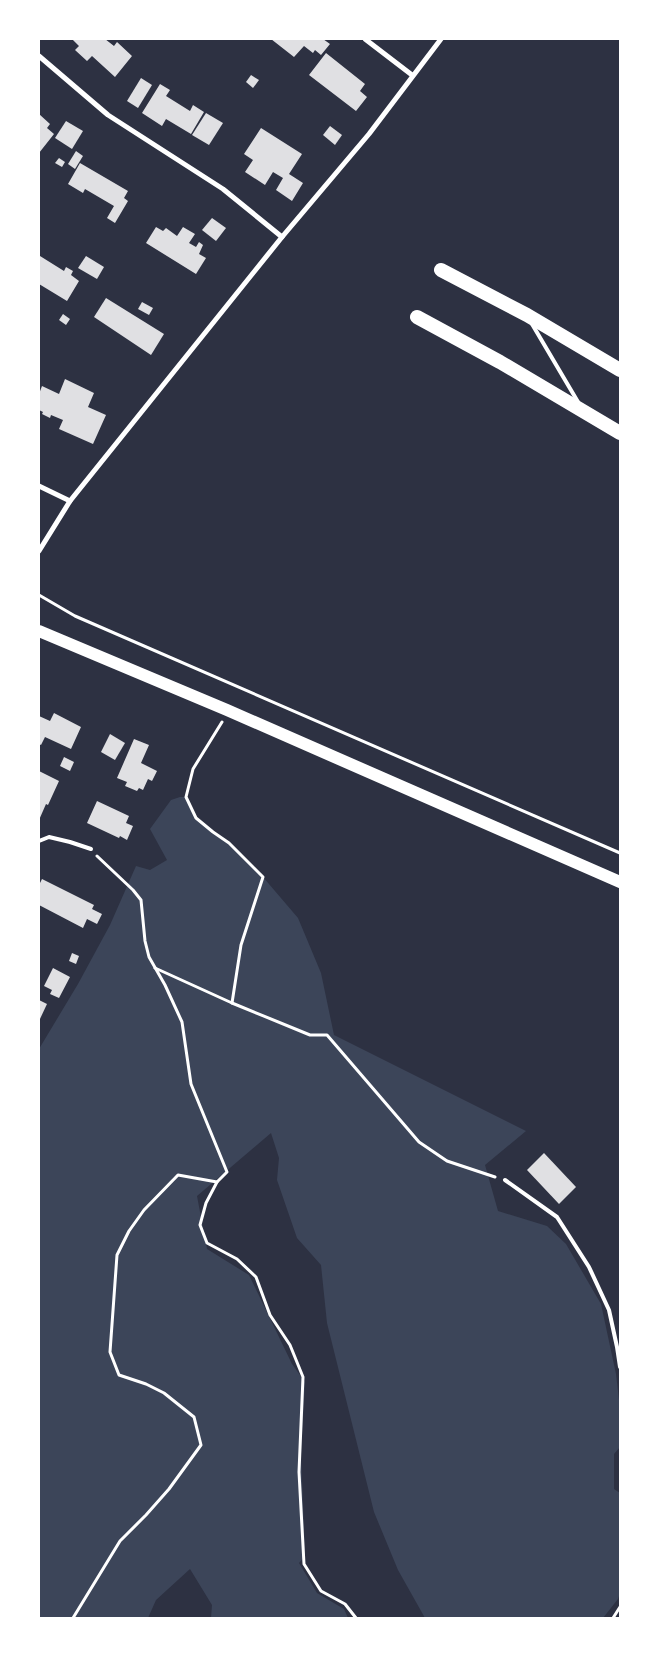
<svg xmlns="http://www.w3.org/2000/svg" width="659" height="1657" viewBox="0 0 659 1657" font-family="'Archivo Narrow',sans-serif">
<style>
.green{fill:#3c4559}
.building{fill:#e0e0e3}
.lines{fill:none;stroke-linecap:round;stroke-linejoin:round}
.path{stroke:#fff;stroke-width:3}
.service{stroke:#fff;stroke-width:4}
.minor{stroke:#fff;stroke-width:5}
.primary{stroke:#fff;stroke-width:12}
.trunk{stroke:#fff;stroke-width:14}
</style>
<rect width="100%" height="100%" fill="#2d3142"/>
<path class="green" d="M180,797H186L197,818L229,843L263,877L298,918L321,973L334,1035L526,1131L485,1165L498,1211L547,1226L566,1244L601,1304L616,1374L620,1408V1447L614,1454V1489L620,1493V1593L618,1599L603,1618H425L398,1570L374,1512L327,1323L321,1265L297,1238L277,1180L279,1158L271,1133L197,1196L207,1249L249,1275L292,1364L305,1382L301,1454L305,1556L299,1563L317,1593L344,1609L348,1618H211L212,1605L190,1569L156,1600L148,1618H39V1049L78,984L110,925L136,866L150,870L167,860L150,829L171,800Z"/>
<g class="building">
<path d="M72,39H105L114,46L117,42L132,56L115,77L92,56L87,61L75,50L79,46Z"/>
<path d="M271,39H323L330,44L321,55L315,50L313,53L304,46L294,57Z"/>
<path d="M326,53L365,84L360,91L367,97L356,111L309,75Z"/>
<path d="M251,75L259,80L253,88L246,82Z"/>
<path d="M141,78L152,85L138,108L127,101Z"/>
<path d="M160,84L170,90L166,96L190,111L193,105L204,112L191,134L166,119L162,126L142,113Z"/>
<path d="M206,113L223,123L209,145L192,135Z"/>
<path d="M39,114L50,124L47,128L54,134L39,153Z"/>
<path d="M66,121L83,131L72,149L55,138Z"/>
<path d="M330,126L342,135L335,145L323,135Z"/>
<path d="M261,128L302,154L289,174L303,183L292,201L276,190L283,178L273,172L265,185L245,172L253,160L244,154Z"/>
<path d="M76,151L83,156L75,169L68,164Z"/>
<path d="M59,158L65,162L62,167L55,163Z"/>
<path d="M80,163L128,191L124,198L128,201L115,223L107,218L114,206L85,189L83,193L68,184Z"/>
<path d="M212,218L226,228L216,241L202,230Z"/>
<path d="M156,227L163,231L166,228L177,236L183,227L195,234L189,243L196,247L199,242L203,245L199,254L206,258L196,274L146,243Z"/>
<path d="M40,256L64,271L66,267L73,271L71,275L79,281L67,301L39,284V259Z"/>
<path d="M86,256L104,267L97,279L78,268Z"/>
<path d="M106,298L164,334L151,355L94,317Z"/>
<path d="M142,302L153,308L149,315L138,309Z"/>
<path d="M63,314L70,319L66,325L59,320Z"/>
<path d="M65,379L94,393L88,407L106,415L93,444L59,429L63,420L51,415L50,418L42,414L43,412L39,410V394L42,386L59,394Z"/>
<path d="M54,713L81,727L71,749L45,737L41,745L39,744V716L50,721Z"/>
<path d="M110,734L125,743L115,760L101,752Z"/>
<path d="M134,739L149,745L141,763L157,771L152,781L148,779L143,790L139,788L137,791L125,786L127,782L117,778Z"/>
<path d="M64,757L74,762L70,771L60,766Z"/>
<path d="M39,771L59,781L48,805L46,804L39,820Z"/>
<path d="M97,801L129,816L126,823L133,826L127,840L120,836L119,838L87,823Z"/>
<path d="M42,879L94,905L92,909L102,914L97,924L87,919L83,928L39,905V885Z"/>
<path d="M72,953L79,956L76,964L69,961Z"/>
<path d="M53,968L70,977L59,998L50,994L52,990L44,986Z"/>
<path d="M39,1000L47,1004L39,1021Z"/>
<path d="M544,1153L576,1187L559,1204L527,1170Z"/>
</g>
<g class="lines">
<g class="path">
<path d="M39,595L75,616L620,853"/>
<path d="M155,968L232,1003L241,945L263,877L229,843L213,832L196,818L186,797L193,769L222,722"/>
<path d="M232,1003L310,1035H327L419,1142L447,1161L495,1177"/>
<path d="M217,1182L206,1203L200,1225L207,1243L237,1259L256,1277L270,1315L290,1345L303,1377L299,1472L304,1564L321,1591L345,1604L356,1618"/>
<path d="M73,1618L120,1541L146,1515L169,1489L201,1445L194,1417L164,1393L146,1384L119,1375L110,1352L117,1255L129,1231L144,1210L178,1175L217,1182L227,1172L191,1084L182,1022L165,985L149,957L145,941L141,900L133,890L97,856"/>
<path d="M613,1618L620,1607"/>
</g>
<g class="service">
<path d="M532,324L578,402"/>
<path d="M39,841L49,837L70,842L91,849"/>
<path d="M505,1180L557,1217L589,1267L609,1310L617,1347L620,1367"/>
</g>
<g class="minor">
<path d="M365,39L412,75"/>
<path d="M39,56L108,115L223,189L282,237"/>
<path d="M39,486L70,501"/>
<path d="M39,551L70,501L282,237L369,134L441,39"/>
</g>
<path class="primary" d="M39,631L227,710L620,882"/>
<g class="trunk">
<path d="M441,270L527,315L620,370"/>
<path d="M417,317L500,362L620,433"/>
</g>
</g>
<rect width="659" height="1657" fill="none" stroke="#ffffff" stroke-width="80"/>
</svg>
